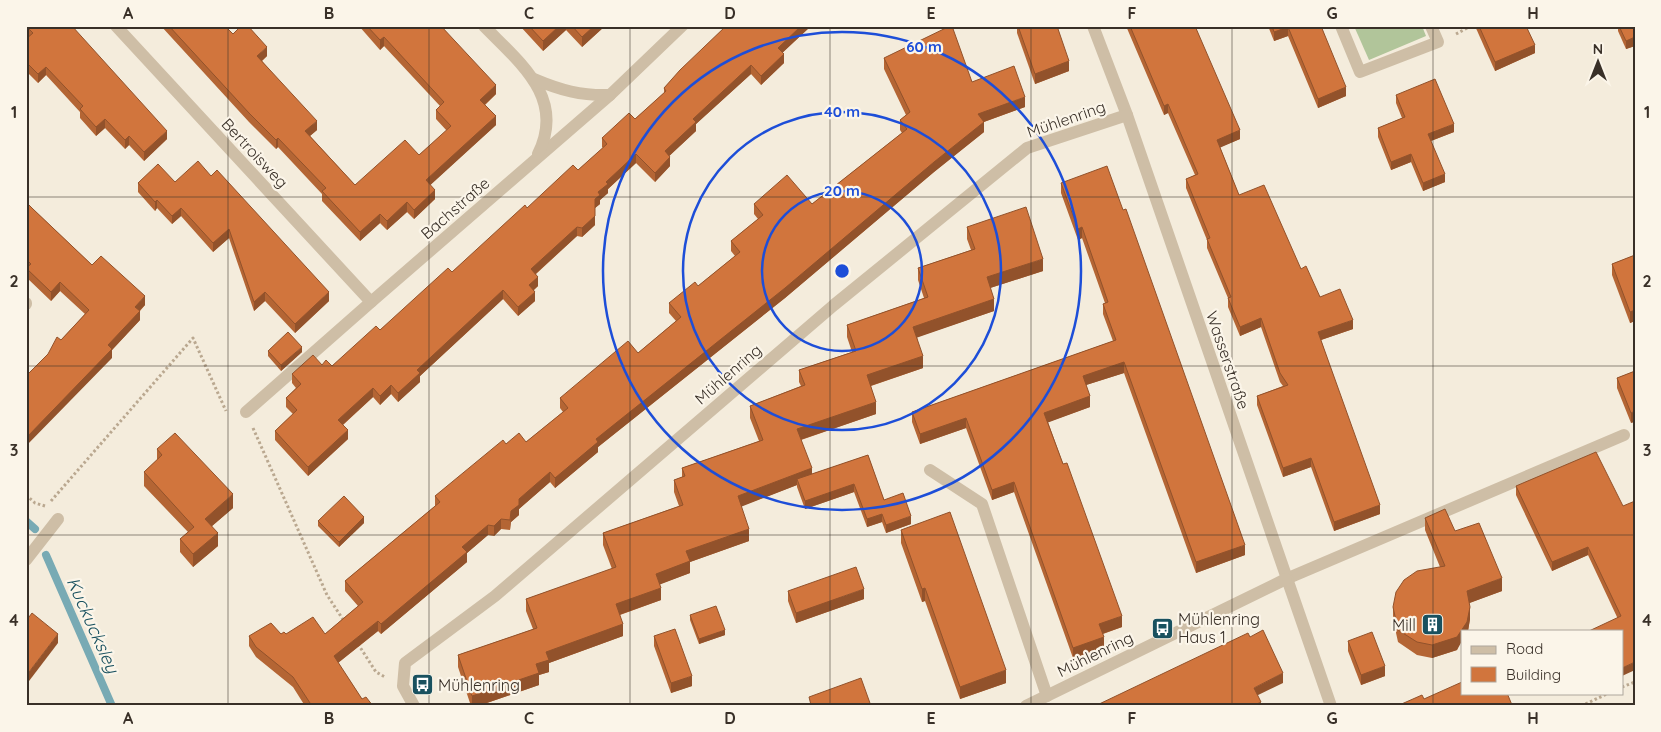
<svg xmlns="http://www.w3.org/2000/svg" width="1661" height="732" viewBox="0 0 1661 732" font-family="Quicksand,sans-serif">
<style>
.green{fill:#b1c59a}
.lines{fill:none;stroke-linecap:round;stroke-linejoin:round}
.stream{stroke:#78aab4;stroke-width:8}
.path{stroke:#baa890;stroke-width:3;stroke-dasharray:2.5 2.5;stroke-linecap:butt}
.service{stroke:#cebea6;stroke-width:12}
.minor{stroke:#cebea6;stroke-width:12}
.wall{fill:#b46534}
.shaded-wall{fill:#92522b}
.building{fill:#d1753d;stroke:#92522b}
.grid{fill:none;stroke:#393028;stroke-width:1;stroke-opacity:0.55}
.ring{fill:none;stroke:#1d4ed8;stroke-width:2.5}
.labels{text-anchor:middle;dominant-baseline:central;stroke-width:4.5;stroke-linejoin:round;paint-order:stroke}
.street-label{font-size:16px;fill:#393028;stroke:#fbf5e9}
.poi-label{font-size:16px;fill:#393028;stroke:#fbf5e9;text-anchor:start}
.water-label{font-size:18px;font-style:italic;fill:#19515f;stroke:#fbf5e9}
.centre{fill:#1d4ed8;stroke:#fbf5e9;stroke-width:2.5}
.ring-label{font-size:15px;text-anchor:middle;font-weight:bold;fill:#1d4ed8;stroke:#fbf5e9;stroke-width:4.5;stroke-linejoin:round;paint-order:stroke}
.neatline{fill:none;stroke:#393028;stroke-width:2}
.grid-label{font-size:16px;text-anchor:middle;font-weight:bold;fill:#393028}
</style>
<rect width="100%" height="100%" fill="#f4ecdc"/>
<path class="green" d="M1354,26H1422L1426,36L1369,60Z"/>
<g class="lines">
<g class="stream">
<path d="M26,521L35,529"/>
<path d="M46,555L112,706"/>
</g>
<g class="path">
<path d="M1456,34L1471,26"/>
<path d="M253,428L327,595L344,621"/>
<path d="M26,495L35,503L45,506"/>
<path d="M51,501L193,338L226,411"/>
<path d="M358,644L376,672L385,677"/>
<path d="M1622,687L1635,682"/>
<path d="M1581,706L1609,693"/>
</g>
<g class="service">
<path d="M246,412L371,302"/>
<path d="M930,470L982,504L1047,696"/>
<path d="M1286,579L1624,435"/>
</g>
<g class="minor">
<path d="M116,26L371,302L610,95L682,26"/>
<path d="M484,26C520,63 566,98 538,154"/>
<path d="M1093,26L1127,115L1331,706"/>
<path d="M1341,26L1360,72L1438,42L1431,26"/>
<path d="M534,79C560,90 581,96 610,95"/>
<path d="M26,303V304"/>
<path d="M26,560L58,519"/>
<path d="M414,706L403,686L405,663L495,596L834,305L1027,148L1127,115"/>
<path d="M1026,706L1286,579"/>
</g>
</g>
<g class="wall">
<path d="M26,26L167,139L144,161L129,145L125,149L105,128L96,136L80,118V112L46,75L38,83L26,71V39L28,37L26,35Z"/>
<path d="M161,26H225L233,34L267,56L262,61L317,130L310,136L355,185L419,155L447,131L436,119V110L440,106L384,46L380,50L359,26H441L496,94L485,105L496,125L430,185L435,199L414,219L407,212L387,230L380,223L360,241L322,201V194L278,147L276,149L249,122Z"/>
<path d="M520,26H605L582,47L566,30L543,51Z"/>
<path d="M726,26H811L783,52L784,63L761,85L751,74L696,124V131L669,156L670,166L655,182L636,163L608,189V193L600,200V204L595,208V225L582,237L577,236L536,274L538,286L534,290L535,301L518,316L503,299L420,376V382L398,402L391,394L380,405L373,397L343,425L348,439L308,476L275,440V431L293,414L286,407V398L296,388L292,383V374L322,365L332,366L380,330L452,272L527,208L578,170L603,148L602,147V138L635,119L664,93V88Z"/>
<path d="M1017,26H1057L1069,71L1035,84L1017,33Z"/>
<path d="M1126,26H1195L1240,139L1220,147L1239,195L1301,269L1320,297L1353,329L1321,340L1380,514L1334,531L1311,467L1283,477L1257,405V396L1283,386L1280,382L1261,327L1240,336L1228,307V298L1207,248V240L1186,188V179L1195,175L1168,113L1164,115Z"/>
<path d="M1268,26H1321L1346,96L1318,108L1288,36L1274,41Z"/>
<path d="M1475,26H1526L1535,53L1495,71Z"/>
<path d="M1618,26H1635V46L1626,49L1618,31Z"/>
<path d="M884,58L972,82L1025,107L984,122V132L934,172L785,298L598,447V452L555,488L550,482L519,509V515L511,522L510,530L501,529L494,536L488,535L467,553V562L381,634L378,631L338,663L362,699L373,706H305L293,687L256,657L249,646V636L281,634H325L358,606L345,591V581L435,506V496L506,444L526,442L563,412L560,408V398L638,353L676,321L669,313V303L698,286L735,256L731,251V241L758,219L754,214V204H812L902,133L900,130V120L906,115L884,69Z"/>
<path d="M1396,95L1454,132L1431,141L1445,182L1423,191L1411,162L1391,170L1378,137V128L1402,118L1396,103Z"/>
<path d="M175,182L329,301L295,333L265,301L254,311L229,238L213,252L181,216L172,224L157,208L155,211L138,192V183Z"/>
<path d="M1061,183L1245,555L1196,573L1124,373L1086,385L1090,407L1048,422L1122,627L1103,634L1104,648L1073,658L1014,492L992,500L966,428L920,444L912,422V412L1113,341L1103,314V304L1105,303L1082,238L1078,240L1061,193Z"/>
<path d="M26,202L33,209L92,265L145,305L140,311V320L112,350V358L61,340L85,314L60,291L51,301L26,277Z"/>
<path d="M967,227L1043,271L990,288L994,311L917,337L923,368L871,386L876,414L801,440L812,474L868,455L884,500L911,524L886,533L882,522L867,527L854,492L805,509L797,487V485L741,506L749,541L690,562V573L660,584L661,600L620,615L623,636L549,663V672L539,675V685L478,706H471L458,667V655L533,629L526,611V599L612,569L603,545V533L679,506L674,492V480L682,477V468L759,441L750,418V406L801,386L799,382V370L852,352L847,337V325L924,298L918,280V268L971,250L967,239Z"/>
<path d="M1635,255V321L1630,323L1612,275V264Z"/>
<path d="M268,351L302,352L281,371L268,356Z"/>
<path d="M1635,371L1631,423L1617,388V378Z"/>
<path d="M157,449L233,508L212,526L218,546L193,567L180,552V539L188,532L144,486V472L157,460Z"/>
<path d="M1516,486L1623,506L1622,676L1617,617L1588,555L1552,571L1516,495Z"/>
<path d="M1425,518L1455,531L1502,591L1469,603L1470,619L1468,631H1462L1457,650L1432,658L1417,655L1398,642L1393,619V607L1440,567L1425,530Z"/>
<path d="M318,521L364,523L339,547L318,526Z"/>
<path d="M901,530L1006,683L960,699L925,601L922,602L901,543Z"/>
<path d="M788,591L864,599L796,623L788,601Z"/>
<path d="M690,615L725,635L699,644L690,620Z"/>
<path d="M654,636L692,686L671,693L654,646Z"/>
<path d="M1348,641L1385,676L1361,685L1348,651Z"/>
</g>
<g class="shaded-wall">
<path d="M559,26H566V30L543,51V41Z"/>
<path d="M594,26H605L582,47V37Z"/>
<path d="M801,26H811L778,57V48Z"/>
<path d="M1288,27V36L1274,41V32Z"/>
<path d="M384,37V46L380,50V40Z"/>
<path d="M1635,37V46L1626,49V41Z"/>
<path d="M1535,45V53L1495,71V62Z"/>
<path d="M267,47V56L257,65V56Z"/>
<path d="M784,54V63L761,85V76Z"/>
<path d="M1069,61V71L1035,84V74Z"/>
<path d="M751,65V74L696,124V131L665,160V151L693,119Z"/>
<path d="M46,67V75L38,83V74Z"/>
<path d="M496,85V94L480,109V100Z"/>
<path d="M1346,87V96L1318,108V99Z"/>
<path d="M1025,97V107L978,124V114Z"/>
<path d="M1168,104V113L1164,115V106Z"/>
<path d="M496,116V125L426,189V180Z"/>
<path d="M105,119V128L96,136V127Z"/>
<path d="M317,121V130L305,140V131Z"/>
<path d="M984,122V132L934,172L785,298L598,447V452L555,488V478L596,439L934,162Z"/>
<path d="M1454,124V132L1428,142V134Z"/>
<path d="M1240,130V139L1217,149V140Z"/>
<path d="M167,131V139L144,161V152Z"/>
<path d="M129,136V145L125,149V140Z"/>
<path d="M278,138V147L276,149V140Z"/>
<path d="M636,154V163L608,189V193L600,200V204L595,208V199L598,192L606,182Z"/>
<path d="M1411,154V162L1391,170V162Z"/>
<path d="M670,157V166L655,182V173Z"/>
<path d="M1445,174V182L1423,191V183Z"/>
<path d="M435,190V199L414,219V210Z"/>
<path d="M157,200V208L155,211V202Z"/>
<path d="M407,202V212L387,230V221Z"/>
<path d="M181,208V216L172,224V216Z"/>
<path d="M380,214V223L360,241V232Z"/>
<path d="M595,216V225L582,237V228Z"/>
<path d="M577,227V236L531,278V269Z"/>
<path d="M1082,227V238L1078,240V229Z"/>
<path d="M229,229V238L213,252V243Z"/>
<path d="M1043,259V271L987,289V277Z"/>
<path d="M538,277V286L529,294V285Z"/>
<path d="M60,282V291L51,301V292Z"/>
<path d="M503,290V299L420,376V382L398,402V393L417,370Z"/>
<path d="M265,292V301L254,311V302Z"/>
<path d="M329,292V301L295,333V324Z"/>
<path d="M535,292V301L518,316V307Z"/>
<path d="M145,296V305L135,315V307Z"/>
<path d="M994,299V311L913,339V327Z"/>
<path d="M1635,310V321L1630,323V312Z"/>
<path d="M140,311V320L112,350V358L26,446V438L108,345Z"/>
<path d="M1261,318V327L1240,336V327Z"/>
<path d="M1353,320V329L1318,341V332Z"/>
<path d="M302,347V352L281,371V365Z"/>
<path d="M923,356V368L867,387V375Z"/>
<path d="M1124,362V373L1083,386V376Z"/>
<path d="M391,385V394L380,405V396Z"/>
<path d="M373,388V397L338,429V420Z"/>
<path d="M1090,396V407L1044,424V413Z"/>
<path d="M876,402V414L797,441V429Z"/>
<path d="M1635,411V422L1631,423V413Z"/>
<path d="M966,418V428L920,444V434Z"/>
<path d="M348,430V439L308,476V467Z"/>
<path d="M1311,458V467L1283,477V468Z"/>
<path d="M812,468V480L797,479V485L738,508V496Z"/>
<path d="M550,472V482L519,509V515L511,522L510,530L511,511L519,499Z"/>
<path d="M1014,482V492L992,500V490Z"/>
<path d="M854,484V492L805,509V501Z"/>
<path d="M233,494V508L205,532V519Z"/>
<path d="M1380,505V514L1334,531V522Z"/>
<path d="M882,514V522L867,527V519Z"/>
<path d="M911,516V524L886,533V525Z"/>
<path d="M364,517V523L339,547V542Z"/>
<path d="M501,519V529L494,536V526Z"/>
<path d="M488,525V535L467,553V562L381,634V624L462,547Z"/>
<path d="M749,529V541L690,562V573L656,586V574L686,551Z"/>
<path d="M218,533V546L193,567V554Z"/>
<path d="M1245,545V555L1196,573V562Z"/>
<path d="M1588,547V555L1552,571V562Z"/>
<path d="M1502,578V591L1467,604V591Z"/>
<path d="M661,588V600L616,616V604Z"/>
<path d="M925,588V601L922,602V589Z"/>
<path d="M864,589V599L796,623V613Z"/>
<path d="M1470,607V619L1468,631H1462V641L1457,650L1432,658V645Z"/>
<path d="M1122,616V627L1099,635V624Z"/>
<path d="M378,621V631L334,666V656Z"/>
<path d="M623,624V636L549,663V672L539,675V685L478,706H472V696L536,664L546,652Z"/>
<path d="M725,630V635L699,644V639Z"/>
<path d="M58,634V643L26,685V676Z"/>
<path d="M1104,637V648L1073,658V648Z"/>
<path d="M1635,662V670L1622,676V668Z"/>
<path d="M1385,666V676L1361,685V675Z"/>
<path d="M1006,670V683L960,699V687Z"/>
<path d="M1283,673V683L1254,697V688Z"/>
<path d="M692,676V686L671,693V683Z"/>
<path d="M1261,702V706H1253Z"/>
</g>
<g class="building">
<path d="M26,26H72L167,131L144,152L129,136L125,140L105,119L96,127L80,109L83,106L46,67L38,74L26,62V39L33,33Z"/>
<path d="M169,26H225L233,34L241,26H248L267,47L257,56L317,121L305,131L355,185L405,140L419,155L451,126L436,110L444,102L384,37L380,40L367,26H441L496,85L480,100L496,116L426,180L435,190L414,210L407,202L387,221L380,214L360,232L322,191L326,188L278,138L276,140L249,113Z"/>
<path d="M529,26H559L543,41Z"/>
<path d="M572,26H594L582,37Z"/>
<path d="M726,26H801L778,48L784,54L761,76L751,65L693,119L696,122L665,151L670,157L655,173L636,154L606,182L608,184L598,192L600,195L595,199V216L582,228L577,227L531,269L538,277L529,285L535,292L518,307L503,290L417,370L420,373L398,393L391,385L380,396L373,388L338,420L348,430L308,467L275,431L297,410L286,398L301,384L292,374L313,355L322,365L326,360L332,366L376,326L380,330L448,268L452,272L525,205L527,208L573,165L578,170L607,144L602,138L629,113L635,119L666,91L664,88L680,70Z"/>
<path d="M950,26H952L972,82L1014,66L1025,97L978,114L984,122L934,162L785,288L596,439L598,442L555,478L550,472L519,499V505L511,511L510,520L501,519L494,526L488,525L462,547L467,552L381,624L378,621L334,656L362,699L366,697L373,706H312L293,677L256,647L249,636L271,623L281,634L284,632L286,634L313,617L325,634L363,602L345,581L440,502L435,496L503,440L506,444L519,433L526,442L568,408L560,398L628,341L638,353L681,317L669,303L695,282L698,286L740,252L731,241L763,215L754,204L787,175L812,204L907,129L900,120L910,112L884,58Z"/>
<path d="M1018,26H1057L1069,61L1035,74Z"/>
<path d="M1130,26H1195L1240,130L1217,140L1239,195L1264,185L1301,269L1306,266L1320,297L1340,289L1353,320L1318,332L1380,505L1334,522L1311,458L1283,468L1257,396L1288,385L1280,373L1261,318L1240,327L1228,298L1231,297L1207,239L1210,238L1186,179L1198,174L1168,104L1164,106Z"/>
<path d="M1272,26H1321L1346,87L1318,99L1288,27L1274,32Z"/>
<path d="M1479,26H1526L1535,45L1495,62Z"/>
<path d="M1619,26H1635V37L1626,41Z"/>
<path d="M1435,79L1454,124L1428,134L1445,174L1423,183L1411,154L1391,162L1378,128L1405,117L1396,95Z"/>
<path d="M198,161L211,176L217,170L329,292L295,324L265,292L254,302L229,229L213,243L181,208L172,216L157,200L155,202L138,183L158,164L175,182Z"/>
<path d="M1107,166L1123,210L1126,209L1245,545L1196,562L1124,362L1083,376L1090,396L1044,413L1063,464L1067,463L1122,616L1099,624L1104,637L1073,648L1014,482L992,490L966,418L920,434L912,412L1116,340L1103,304L1108,302L1082,227L1078,229L1061,183Z"/>
<path d="M26,202L33,209L92,265L101,256L145,296L135,307L140,311L108,345L112,349L26,438V376L48,354L57,337L61,340L89,310L60,282L51,292L26,268L31,264L26,259Z"/>
<path d="M1026,207L1043,259L987,277L994,299L913,327L923,356L867,375L876,402L797,429L812,468L738,496L749,529L686,551L690,561L656,574L661,588L616,604L623,624L546,652L549,660L536,664L539,673L472,696L458,655L537,628L526,599L616,567L603,533L683,505L674,480L685,476L682,468L763,440L750,406L805,385L799,370L856,351L847,325L928,297L918,268L975,249L967,227Z"/>
<path d="M1635,255V310L1630,312L1612,264Z"/>
<path d="M288,332L302,347L281,365L268,351Z"/>
<path d="M1635,371V411L1631,413L1617,378Z"/>
<path d="M175,433L233,494L205,519L218,533L193,554L180,539L194,527L144,472L162,455L157,449Z"/>
<path d="M1596,452L1623,506L1635,501V662L1622,668V631H1589L1621,616L1588,547L1552,562L1516,486Z"/>
<path d="M868,455L884,500L903,493L911,516L886,525L882,514L867,519L854,484L805,501L797,479Z"/>
<path d="M344,496L364,517L339,542L318,521Z"/>
<path d="M1445,509L1455,531L1479,523L1502,578L1467,591L1470,607L1467,622L1457,637L1432,645L1417,642L1398,630L1393,607L1396,592L1404,580L1417,571L1445,566L1425,518Z"/>
<path d="M950,512L1006,670L960,687L925,588L922,589L901,530Z"/>
<path d="M856,567L864,589L796,613L788,591Z"/>
<path d="M716,606L725,630L699,639L690,615Z"/>
<path d="M32,613L58,634L26,676V621Z"/>
<path d="M675,629L692,676L671,683L654,636Z"/>
<path d="M1263,630L1283,673L1254,688L1261,702L1253,706H1095L1248,633L1250,637Z"/>
<path d="M1372,632L1385,666L1361,675L1348,641Z"/>
<path d="M861,678L871,706H808L811,705L809,697Z"/>
<path d="M1462,682V693H1507L1512,705L1397,706L1422,695L1424,699Z"/>
</g>
<path class="grid" d="M228,26V706M429,26V706M630,26V706M830,26V706M1031,26V706M1232,26V706M1433,26V706M26,197H1635M26,366H1635M26,535H1635"/>
<g class="ring">
<circle cx="842" cy="271" r="80"/>
<circle cx="842" cy="271" r="159"/>
<circle cx="842" cy="271" r="239"/>
</g>
<defs>
<symbol id="building-square" viewBox="-11 -11 22 22"><rect x="-9" y="-9" width="18" height="18" rx="4" fill="#19515f" stroke="#fbf5e9"/><path d="M-4-6H4V6H1V3H-1V6H-4ZM-2.5-4.3h1.7v1.8h-1.7ZM.8-4.3h1.7v1.8H.8ZM-2.5-1h1.7V.8h-1.7ZM.8-1h1.7V.8H.8Z" fill="#fff"/></symbol>
<symbol id="bus-square" viewBox="-11 -11 22 22"><rect x="-9" y="-9" width="18" height="18" rx="4" fill="#19515f" stroke="#fbf5e9"/><path d="M-5-6H5V4H4V6H2V4H-2V6H-4V4H-5ZM-3.5-4V0h7V-4ZM-3.5 1.2v1.5H-2V1.2ZM2 1.2v1.5H3.5V1.2Z" fill="#fff"/></symbol>
</defs>
<g fill-rule="evenodd">
<use href="#building-square" x="1420" y="612" width="25" height="25"/>
<use href="#bus-square" x="1150" y="616" width="25" height="25"/>
<use href="#bus-square" x="410" y="672" width="25" height="25"/>
</g>
<g class="labels">
<g class="street-label">
<text transform="translate(1066 119) rotate(-19)">Mühlenring</text>
<text transform="translate(255 153) rotate(47)">Bertroisweg</text>
<text transform="translate(455 208) rotate(-41)">Bachstraße</text>
<text transform="translate(1228 360) rotate(71)">Wasserstraße</text>
<text transform="translate(728 374) rotate(-41)">Mühlenring</text>
<text transform="translate(1095 654) rotate(-26)">Mühlenring</text>
</g>
<g class="poi-label">
<text x="1178" y="619">Mühlenring<tspan x="1178" dy="18">Haus 1</tspan></text>
<text x="1416" y="625" text-anchor="end">Mill</text>
<text x="438" y="685">Mühlenring</text>
</g>
<g class="water-label">
<text transform="translate(93 625) rotate(66)">Kuckucksley</text>
</g>
</g>
<circle cx="842" cy="271" r="8" class="centre"/>
<g class="ring-label">
<text x="924" y="52">60 m</text>
<text x="842" y="117">40 m</text>
<text x="842" y="196">20 m</text>
</g>
<rect width="1661" height="732" fill="none" stroke="#fbf5e9" stroke-width="55"/>
<rect x="1461" y="630" width="162" height="65" fill="#fbf5e9" stroke="#ada69c"/>
<rect x="1471" y="646" width="25" height="8" fill="#cebea6" stroke="#ada69c"/>
<text x="1506" y="654" font-size="15" fill="#393028">Road</text>
<rect x="1471" y="667" width="25" height="15" fill="#d1753d" stroke="#ada69c"/>
<text x="1506" y="680" font-size="15" fill="#393028">Building</text>
<g transform="translate(1598 62)" stroke="#fbf5e9" stroke-width="4" paint-order="stroke">
<path d="M0-4L9 19L0 12L-9 19Z" fill="#393028"/>
<text y="-8" font-size="14" font-weight="bold" text-anchor="middle" fill="#393028">N</text>
</g>
<rect x="28" y="28" width="1606" height="676" class="neatline"/>
<g class="grid-label">
<text x="128" y="19">A</text>
<text x="329" y="19">B</text>
<text x="529" y="19">C</text>
<text x="730" y="19">D</text>
<text x="931" y="19">E</text>
<text x="1132" y="19">F</text>
<text x="1332" y="19">G</text>
<text x="1533" y="19">H</text>
<text x="14" y="118">1</text>
<text x="1647" y="118">1</text>
<text x="14" y="287">2</text>
<text x="1647" y="287">2</text>
<text x="14" y="456">3</text>
<text x="1647" y="456">3</text>
<text x="14" y="626">4</text>
<text x="1647" y="626">4</text>
<text x="128" y="724">A</text>
<text x="329" y="724">B</text>
<text x="529" y="724">C</text>
<text x="730" y="724">D</text>
<text x="931" y="724">E</text>
<text x="1132" y="724">F</text>
<text x="1332" y="724">G</text>
<text x="1533" y="724">H</text>
</g>
</svg>
